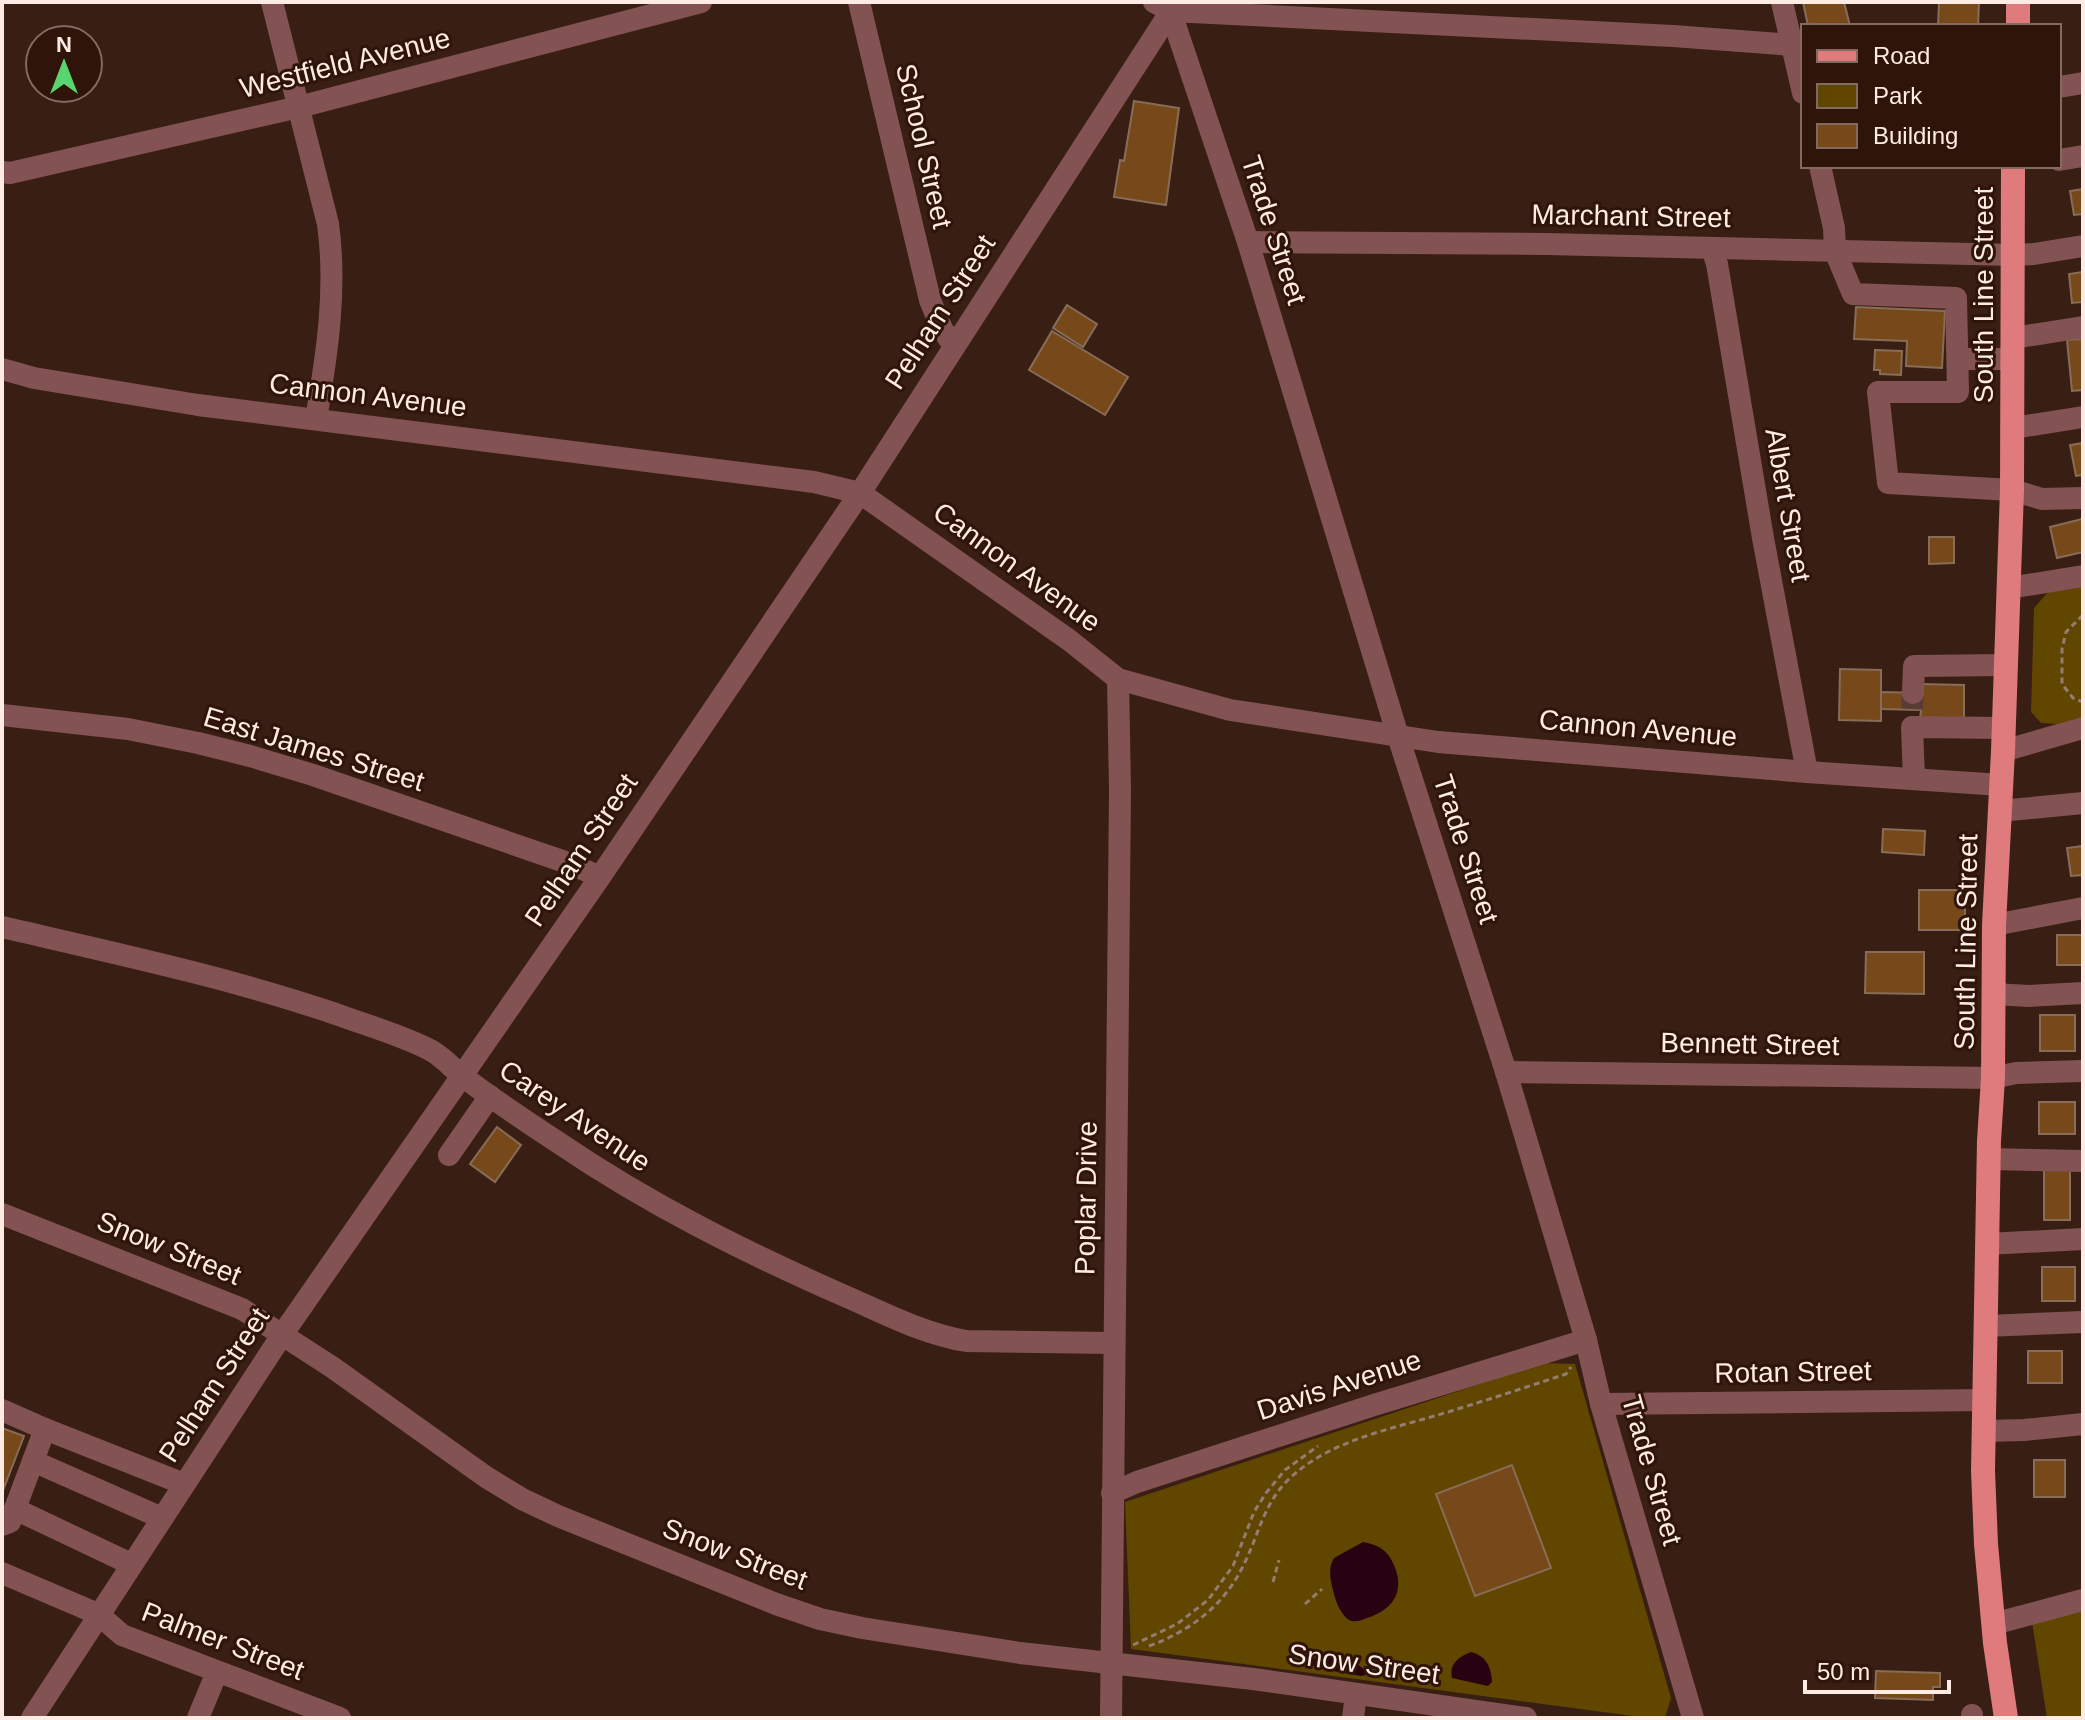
<svg xmlns="http://www.w3.org/2000/svg" width="2085" height="1720" viewBox="0 0 2085 1720" font-family="Helvetica,sans-serif">
<style>
.green{fill:#614600}
.water{fill:#290212}
.building{fill:#77491a;stroke:#876d57;stroke-width:2}
.lines{fill:none;stroke-linecap:round;stroke-linejoin:round}
.minor-tunnel{stroke:#573d33;stroke-width:22;stroke-dasharray:22 11;stroke-linecap:butt}
.path{stroke:#947c73;stroke-width:3;stroke-dasharray:6 4;stroke-linecap:butt}
.minor{stroke:#835252;stroke-width:22}
.major{stroke:#df7b7c;stroke-width:24}
.labels{text-anchor:middle;dominant-baseline:central;stroke-width:6;stroke-linejoin:round;paint-order:stroke}
.street-label{font-size:28px;fill:#feebe3;stroke:#2f140a}
</style>
<rect width="100%" height="100%" fill="#391e14"/>
<g class="green">
<path d="M2083,586V717L2057,724L2041,723L2031,712L2034,608L2048,592Z"/>
<path d="M1543,1363L1575,1364L1671,1698L1665,1718H1648L1131,1649L1125,1502Z"/>
<path d="M2083,1608V1718H2047L2032,1622Z"/>
</g>
<g class="water">
<path d="M1363,1542C1376,1544 1386,1549 1392,1561C1406,1588 1396,1609 1367,1618C1362,1620 1355,1623 1349,1620C1341,1615 1336,1602 1334,1594C1331,1582 1327,1569 1334,1558Z"/>
<path d="M1471,1652C1486,1656 1491,1666 1492,1682L1488,1686L1452,1678C1449,1664 1458,1657 1471,1652Z"/>
<path d="M1347,1656L1366,1671L1365,1675L1361,1676L1316,1668L1313,1665V1660L1317,1657Z"/>
</g>
<g class="building">
<path d="M1803,2H1844L1850,26H1808Z"/>
<path d="M1939,2H1979L1978,26H1938Z"/>
<path d="M1134,101L1179,108L1166,205L1114,197L1120,160L1124,161Z"/>
<path d="M2083,189V214L2074,215L2070,191Z"/>
<path d="M2083,272V309L2082,302L2072,303L2069,274Z"/>
<path d="M1067,305L1097,324L1083,347L1053,328Z"/>
<path d="M1856,307L1945,311L1942,368L1906,366L1907,341L1854,339Z"/>
<path d="M1052,331L1128,377L1105,415L1029,370Z"/>
<path d="M2083,339V390L2072,391L2067,340Z"/>
<path d="M1875,350L1902,351L1901,375L1880,374V370H1874Z"/>
<path d="M2083,443V475L2076,476L2070,445Z"/>
<path d="M2082,519L2083,552L2057,558L2050,527Z"/>
<path d="M1929,537H1954V563L1929,564Z"/>
<path d="M1840,669L1881,670V721L1839,720Z"/>
<path d="M1922,684L1964,685V720L1920,719L1921,710L1881,709V692L1922,693Z"/>
<path d="M1883,829L1925,831L1924,855L1882,852Z"/>
<path d="M2083,846V875L2071,876L2067,848Z"/>
<rect x="1919" y="890" width="46" height="40"/>
<rect x="2057" y="935" width="26" height="30"/>
<path d="M1866,952H1924V994L1865,993Z"/>
<rect x="2040" y="1015" width="35" height="36"/>
<rect x="2039" y="1102" width="36" height="32"/>
<path d="M497,1127L521,1145L495,1182L470,1164Z"/>
<rect x="2044" y="1169" width="26" height="51"/>
<rect x="2042" y="1267" width="33" height="34"/>
<rect x="2028" y="1351" width="34" height="32"/>
<path d="M2,1428L24,1436L2,1493Z"/>
<rect x="2034" y="1460" width="31" height="37"/>
<path d="M1512,1465L1551,1568L1475,1596L1436,1494Z"/>
<path d="M1876,1671L1940,1673V1687H1933V1700L1875,1698Z"/>
</g>
<g class="lines">
<path class="minor-tunnel" d="M1912,709L1913,693"/>
<g class="path">
<path d="M2083,615L2066,632L2062,649V684L2073,698L2083,702"/>
<path d="M1273,1582L1279,1560"/>
<path d="M1305,1604L1322,1589"/>
<path d="M1133,1645L1177,1624L1208,1600L1233,1566L1254,1512L1266,1493L1285,1470L1318,1446"/>
<path d="M1149,1646C1188,1632 1222,1607 1241,1570C1258,1539 1262,1505 1289,1479C1329,1441 1387,1430 1438,1415C1481,1402 1524,1388 1566,1374L1571,1367"/>
</g>
<g class="minor">
<path d="M272,2L328,224C337,290 327,354 316,419"/>
<path d="M859,2L930,300L942,329L954,346"/>
<path d="M1154,2L1171,11L1673,36L1792,45"/>
<path d="M1170,2L1173,19L1248,242L1398,736L1506,1072L1586,1340L1601,1404L1693,1718"/>
<path d="M1782,2L1803,93"/>
<path d="M2059,87L2083,83"/>
<path d="M2059,160L2083,156"/>
<path d="M1820,166L1834,228L1835,251L1853,294L1956,298L1958,392H1878L1888,483L2012,490L2042,499L2083,498"/>
<path d="M2,172L10,173L299,107L701,2"/>
<path d="M1248,242L1546,244L2013,255L2034,254L2083,246"/>
<path d="M1712,248L1717,264L1763,538L1807,772"/>
<path d="M2013,338L2083,327"/>
<path d="M1958,359H2013"/>
<path d="M2,369L34,378L198,405L814,482L860,493L1069,640L1118,679L1230,710L1438,742L1807,772L2001,785"/>
<path d="M2013,428L2083,417"/>
<path d="M2009,588L2083,576"/>
<path d="M1913,693L1914,666L2006,665"/>
<path d="M2,715L128,729L198,743L250,756L313,775L571,864L600,877"/>
<path d="M2003,751L2083,728"/>
<path d="M1914,779L1912,727L2004,728"/>
<path d="M2000,811L2083,803"/>
<path d="M1994,925L2083,908"/>
<path d="M2,927C114,953 227,977 336,1014C368,1026 402,1035 432,1051C444,1058 453,1069 465,1078C495,1101 527,1122 559,1143C650,1205 747,1253 847,1297C886,1314 924,1334 966,1341L1114,1343"/>
<path d="M1993,994L2029,996L2083,993"/>
<path d="M1506,1072L1993,1078L2016,1073L2083,1071"/>
<path d="M449,1155L490,1096"/>
<path d="M1989,1159L2083,1161"/>
<path d="M2,1214L242,1309L332,1367L486,1477L522,1499L558,1516L776,1604L820,1619L862,1628L1020,1653L1253,1679L1526,1718"/>
<path d="M1987,1244L2083,1239"/>
<path d="M1986,1326L2083,1322"/>
<path d="M1601,1404L1985,1400"/>
<path d="M2,1410L45,1429L184,1484"/>
<path d="M1984,1431L2024,1430L2083,1424"/>
<path d="M33,1461L162,1518"/>
<path d="M1112,1493L1137,1482L1374,1405L1586,1340"/>
<path d="M15,1509L131,1564"/>
<path d="M2,1525L10,1522L45,1429"/>
<path d="M2,1573L98,1614L122,1635L340,1718"/>
<path d="M1993,1624L2083,1600"/>
<path d="M32,1718L282,1335L600,877L860,493L1171,11"/>
<path d="M198,1718L217,1672"/>
<path d="M1111,1718L1120,790L1118,679"/>
<path d="M1353,1718L1356,1694"/>
<path d="M1972,1718V1715"/>
</g>
<g class="major">
<path d="M2018,26V2"/>
<path d="M2006,1718L1995,1643L1986,1544L1983,1471L1989,1141L1993,1078L1994,925L2003,751L2012,490L2013,166"/>
</g>
</g>
<g class="labels">
<g class="street-label">
<text transform="translate(345 63) rotate(-14)">Westfield Avenue</text>
<text transform="translate(924 146) rotate(77)">School Street</text>
<text transform="translate(1631 216) rotate(1)">Marchant Street</text>
<text transform="translate(1274 230) rotate(72)">Trade Street</text>
<text transform="translate(1983 295) rotate(-90)">South Line Street</text>
<text transform="translate(940 312) rotate(-57)">Pelham Street</text>
<text transform="translate(368 395) rotate(7)">Cannon Avenue</text>
<text transform="translate(1788 505) rotate(80)">Albert Street</text>
<text transform="translate(1017 567) rotate(36)">Cannon Avenue</text>
<text transform="translate(1638 728) rotate(5)">Cannon Avenue</text>
<text transform="translate(314 749) rotate(17)">East James Street</text>
<text transform="translate(1466 849) rotate(72)">Trade Street</text>
<text transform="translate(581 850) rotate(-56)">Pelham Street</text>
<text transform="translate(1966 942) rotate(-89)">South Line Street</text>
<text transform="translate(1750 1044) rotate(1)">Bennett Street</text>
<text transform="translate(575 1116) rotate(34)">Carey Avenue</text>
<text transform="translate(1086 1198) rotate(-89)">Poplar Drive</text>
<text transform="translate(169 1248) rotate(22)">Snow Street</text>
<text transform="translate(1793 1372) rotate(-1)">Rotan Street</text>
<text transform="translate(214 1385) rotate(-57)">Pelham Street</text>
<text transform="translate(1339 1385) rotate(-18)">Davis Avenue</text>
<text transform="translate(1652 1470) rotate(74)">Trade Street</text>
<text transform="translate(735 1554) rotate(21)">Snow Street</text>
<text transform="translate(223 1641) rotate(21)">Palmer Street</text>
<text transform="translate(1364 1664) rotate(8)">Snow Street</text>
</g>
</g>
<rect width="2085" height="1720" fill="none" stroke="#feebe3" stroke-width="8"/>
<rect x="1801" y="24" width="260" height="144" fill="#2f140a" stroke="#826a61" stroke-width="2"/>
<rect x="1817" y="50" width="40" height="12" fill="#df7b7c" stroke="#826a61" stroke-width="2"/>
<text x="1873" y="64" font-size="24" fill="#feebe3">Road</text>
<rect x="1817" y="84" width="40" height="24" fill="#614600" stroke="#826a61" stroke-width="2"/>
<text x="1873" y="104" font-size="24" fill="#feebe3">Park</text>
<rect x="1817" y="124" width="40" height="24" fill="#77491a" stroke="#826a61" stroke-width="2"/>
<text x="1873" y="144" font-size="24" fill="#feebe3">Building</text>
<g transform="translate(64 64)"><circle r="38" fill="#2f140a" stroke="#826a61" stroke-width="2"/>
<path d="M0-6L14 30L0 20L-14 30Z" fill="#59d56f"/>
<text y="-12" font-size="22" font-weight="bold" text-anchor="middle" fill="#feebe3">N</text>
</g>
<path d="M1805 1680v12h144v-12" fill="none" stroke="#feebe3" stroke-width="4"/>
<text x="1817" y="1680" font-size="24" fill="#feebe3" stroke="#2f140a" stroke-width="6" paint-order="stroke">50 m</text>
</svg>
